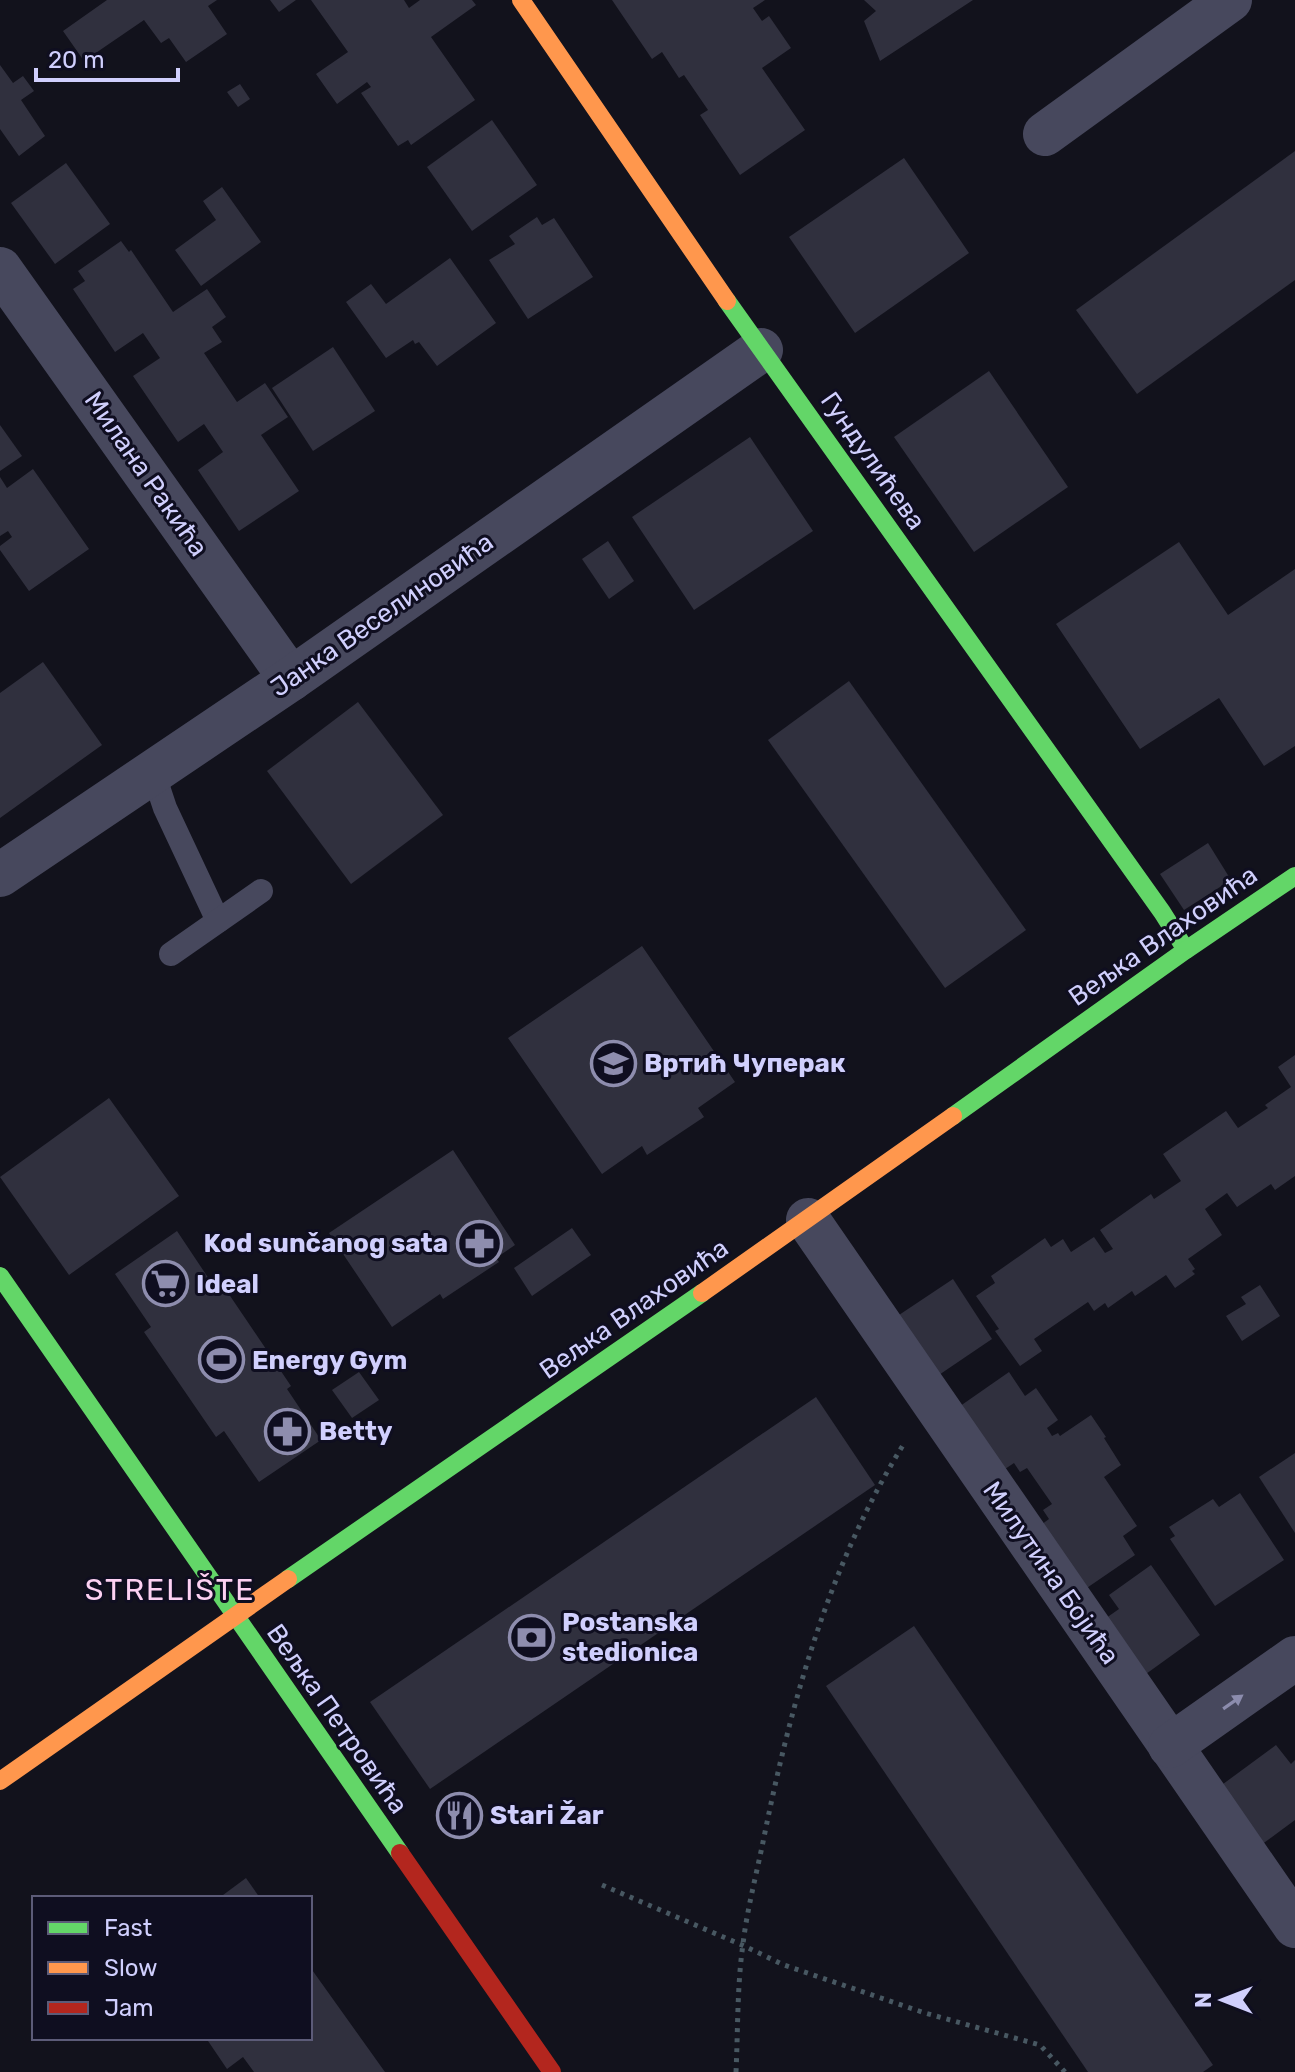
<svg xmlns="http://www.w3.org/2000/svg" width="1295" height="2072" viewBox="0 0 1295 2072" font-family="Rubik,sans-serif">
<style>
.building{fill:#30303e}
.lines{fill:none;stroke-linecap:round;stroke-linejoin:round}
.path{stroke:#485862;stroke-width:5;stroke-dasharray:4 6;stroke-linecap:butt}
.lane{stroke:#47485d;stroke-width:24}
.street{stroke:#47485d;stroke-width:44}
.fast{stroke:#63d668;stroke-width:18}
.slow{stroke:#ff974d;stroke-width:18}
.jam{stroke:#b3261e;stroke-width:18}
.oneway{fill:#8c8cad}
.labels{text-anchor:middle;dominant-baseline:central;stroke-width:6;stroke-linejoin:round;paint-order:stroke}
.street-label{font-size:26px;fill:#d0cffd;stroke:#0f0e20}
.poi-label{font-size:26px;font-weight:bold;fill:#d0cffd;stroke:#0f0e20;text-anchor:start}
.quarter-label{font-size:30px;letter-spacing:2px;fill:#fdd1f2;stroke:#0f0e20}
</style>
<rect width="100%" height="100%" fill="#12121c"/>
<g class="building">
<path d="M107,0H217L208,6L227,34L186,62L169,38L161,43L144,20L84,61L63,31Z"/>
<path d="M270,0H296L279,12Z"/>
<path d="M311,0H404L409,8L420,0H472L476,5L431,37L475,100L411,145L408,140L398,146L361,93L371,87L367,82L337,104L316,74L348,52Z"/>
<path d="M612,0H765L753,8L762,21L769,16L791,48L762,68L805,130L740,175L700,115L708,110L684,75L679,78L662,52L652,59Z"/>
<path d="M864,0H973L880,61L864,21L876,11Z"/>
<path d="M0,65L13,83L23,76L34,91L21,100L45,136L19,156L0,129Z"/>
<path d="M240,84L250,99L238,107L227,92Z"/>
<path d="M492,120L537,185L472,231L427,167Z"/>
<path d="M1295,151V280L1137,394L1076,310Z"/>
<path d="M904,158L969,253L855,333L789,237Z"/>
<path d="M66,163L110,224L55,264L11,203Z"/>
<path d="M222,187L261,242L201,286L175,250L216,220L203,201Z"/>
<path d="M537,217L542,225L554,218L593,277L528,319L489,260L515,244L509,236Z"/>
<path d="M121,241L129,252L131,250L173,312L207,289L226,317L212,327L222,342L204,353L237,402L265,383L288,417L261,435L299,491L239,531L198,470L223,452L204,424L178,442L133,376L160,358L143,333L115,352L73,289L85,281L78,271Z"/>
<path d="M450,258L496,323L437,366L419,342L415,344L413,340L386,358L346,302L371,284L386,304Z"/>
<path d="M333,347L375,411L313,451L272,388Z"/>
<path d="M989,371L1068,487L974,552L894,437Z"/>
<path d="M0,425L22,456L0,471Z"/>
<path d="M750,437L813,531L694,610L632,517Z"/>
<path d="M33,469L89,549L29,591L0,550V546L12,537L8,531L0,536V477L7,488Z"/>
<path d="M608,541L634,581L609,599L582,559Z"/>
<path d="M1179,542L1228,615L1295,569V746L1264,766L1219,698L1140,749L1056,624Z"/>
<path d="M43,662L102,745L0,818V693Z"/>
<path d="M849,681L1026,930L945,988L768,740Z"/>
<path d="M358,702L443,815L351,884L267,771Z"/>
<path d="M1208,843L1231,880L1184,910L1160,874Z"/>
<path d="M642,946L735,1082L698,1108L704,1117L647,1155L642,1146L602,1174L508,1038Z"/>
<path d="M1295,1055V1176L1275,1190L1271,1184L1237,1207L1227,1193L1205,1209L1222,1235L1188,1259L1195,1269L1192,1271L1195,1274L1175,1288L1166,1275L1135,1296L1132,1291L1108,1308L1105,1303L1094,1311L1088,1302L1034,1339L1042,1351L1020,1366L995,1331L999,1329L976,1296L995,1283L991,1276L1045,1238L1051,1247L1063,1239L1071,1252L1094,1237L1105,1253L1113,1249L1100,1230L1151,1194L1154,1199L1181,1181L1163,1154L1226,1111L1238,1128L1268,1108L1265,1105L1291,1087L1278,1067Z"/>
<path d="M109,1098L179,1196L69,1275L0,1177Z"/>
<path d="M453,1150L515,1245L496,1258L499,1262L443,1299L440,1294L392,1327L329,1233Z"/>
<path d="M572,1228L591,1255L532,1296L514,1268Z"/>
<path d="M177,1231L213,1285L220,1281L291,1386L287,1389L321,1440L259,1482L224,1431L216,1437L144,1332L151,1327L115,1274Z"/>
<path d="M953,1279L992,1339L930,1381L890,1321Z"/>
<path d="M1260,1285L1280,1316L1242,1341L1226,1316L1246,1304L1241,1297Z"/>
<path d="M359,1372L379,1400L352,1418L332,1390Z"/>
<path d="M1009,1372L1025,1396L1036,1388L1058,1420L1047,1428L1052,1436L1058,1433L1060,1436L1091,1415L1106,1437L1104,1438L1121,1465L1104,1477L1137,1526L1123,1536L1135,1555L1078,1594L1034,1530L1049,1519L1043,1510L1052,1504L1027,1468L1020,1472L1014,1463L996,1475L953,1411Z"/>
<path d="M816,1397L875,1485L430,1789L370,1702Z"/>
<path d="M1295,1453V1533L1259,1477Z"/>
<path d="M1240,1493L1284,1560L1215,1606L1170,1539L1175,1536L1169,1527L1213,1499L1219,1507Z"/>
<path d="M1151,1565L1200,1635L1139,1679L1099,1623L1119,1609L1109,1595Z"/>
<path d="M914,1626L1213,2065L1203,2072H1088L826,1686Z"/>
<path d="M1276,1745L1291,1764L1295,1760V1820L1261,1845L1219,1787Z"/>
<path d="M246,1878L260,1898H219Z"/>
<path d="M310,1967L385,2072H254L243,2057L227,2069L206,2038H310Z"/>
</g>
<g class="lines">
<g class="path">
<path d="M602,1885L742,1945L784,1965L925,2013L1040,2045L1065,2072"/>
<path d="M736,2072C738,2030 737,1986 743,1944C747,1910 756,1876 763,1842C791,1703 829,1563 905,1442"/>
</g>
<g class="lane">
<path d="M153,772L165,808L218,921"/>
<path d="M171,954L261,891"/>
</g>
<g class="street">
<path d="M1045,134L1230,0"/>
<path d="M0,269L291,679"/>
<path d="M0,875L291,679L761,350"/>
<path d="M808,1220L1295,1926"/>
<path d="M1170,1746L1295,1658"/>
</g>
<g class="fast">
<path d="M727,301L1162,912L1186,950"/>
<path d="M953,1116L1186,950L1295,876"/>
<path d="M0,1276L400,1853"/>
<path d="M288,1579L702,1293"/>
</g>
<g class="slow">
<path d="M521,0L727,301"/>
<path d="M702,1293L953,1116"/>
<path d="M0,1781L288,1579"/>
</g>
<path class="jam" d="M400,1853L552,2072"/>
</g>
<defs><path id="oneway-solid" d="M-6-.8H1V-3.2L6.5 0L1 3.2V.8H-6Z" transform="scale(2)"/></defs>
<use class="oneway" href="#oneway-solid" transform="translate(1233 1702) rotate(-35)"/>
<defs>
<symbol id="school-ring" viewBox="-11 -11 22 22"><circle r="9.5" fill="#0f0e20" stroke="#8e8dae" stroke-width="1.5"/><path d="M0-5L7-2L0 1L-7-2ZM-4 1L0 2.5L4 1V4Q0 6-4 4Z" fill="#8e8dae"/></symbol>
<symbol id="pharmacy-ring" viewBox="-11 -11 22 22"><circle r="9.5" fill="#0f0e20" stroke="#8e8dae" stroke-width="1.5"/><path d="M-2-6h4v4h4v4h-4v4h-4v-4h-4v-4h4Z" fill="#8e8dae"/></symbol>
<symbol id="supermarket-ring" viewBox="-11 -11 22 22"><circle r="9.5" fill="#0f0e20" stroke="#8e8dae" stroke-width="1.5"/><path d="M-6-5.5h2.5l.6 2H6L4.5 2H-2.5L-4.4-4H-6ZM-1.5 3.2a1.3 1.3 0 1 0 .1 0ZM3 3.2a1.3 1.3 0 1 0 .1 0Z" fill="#8e8dae"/></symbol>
<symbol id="stadium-ring" viewBox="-11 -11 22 22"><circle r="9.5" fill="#0f0e20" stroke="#8e8dae" stroke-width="1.5"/><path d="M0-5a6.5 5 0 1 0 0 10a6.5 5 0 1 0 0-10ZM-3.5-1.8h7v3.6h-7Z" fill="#8e8dae"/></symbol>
<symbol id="bank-ring" viewBox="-11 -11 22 22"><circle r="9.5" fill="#0f0e20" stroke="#8e8dae" stroke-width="1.5"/><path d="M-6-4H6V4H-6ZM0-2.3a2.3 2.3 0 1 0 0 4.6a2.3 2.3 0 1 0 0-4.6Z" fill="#8e8dae"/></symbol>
<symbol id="restaurant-ring" viewBox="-11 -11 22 22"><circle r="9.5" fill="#0f0e20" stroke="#8e8dae" stroke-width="1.5"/><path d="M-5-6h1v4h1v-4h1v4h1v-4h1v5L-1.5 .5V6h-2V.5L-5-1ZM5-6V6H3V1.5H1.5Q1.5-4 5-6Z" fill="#8e8dae"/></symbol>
</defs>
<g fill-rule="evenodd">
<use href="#school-ring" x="588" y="1038" width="51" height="51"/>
<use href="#pharmacy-ring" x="454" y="1218" width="51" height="51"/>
<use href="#supermarket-ring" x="140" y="1258" width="51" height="51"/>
<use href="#stadium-ring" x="196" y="1334" width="51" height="51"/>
<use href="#pharmacy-ring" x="262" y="1406" width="51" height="51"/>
<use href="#bank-ring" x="506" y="1612" width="51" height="51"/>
<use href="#restaurant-ring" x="434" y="1790" width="51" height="51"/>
</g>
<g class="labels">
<g class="street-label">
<text transform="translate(873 461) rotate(55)">Гундулићева</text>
<text transform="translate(146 474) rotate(55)">Милана Ракића</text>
<text transform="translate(382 615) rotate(-35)">Јанка Веселиновића</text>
<text transform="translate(1163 936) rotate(-35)">Вељка Влаховића</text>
<text transform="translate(634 1309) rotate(-35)">Вељка Влаховића</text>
<text transform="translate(1051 1573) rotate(55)">Милутина Бојића</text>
<text transform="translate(337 1719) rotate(55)">Вељка Петровића</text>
</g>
<g class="poi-label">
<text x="644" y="1063">Вртић Чуперак</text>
<text x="448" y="1243" text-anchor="end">Kod sunčanog sata</text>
<text x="196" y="1284">Ideal</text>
<text x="252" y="1360">Energy Gym</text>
<text x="319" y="1431">Betty</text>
<text x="562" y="1622">Postanska<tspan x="562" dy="30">stedionica</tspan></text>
<text x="490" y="1815">Stari Žar</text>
</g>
<g class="quarter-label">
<text x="170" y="1590">STRELIŠTE</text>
</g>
</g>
<rect x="32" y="1896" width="280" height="144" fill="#0f0e20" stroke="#5c5b78" stroke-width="2"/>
<rect x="48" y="1922" width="40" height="12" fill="#63d668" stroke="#5c5b78" stroke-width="2"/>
<text x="104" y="1936" font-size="24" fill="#d0cffd">Fast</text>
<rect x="48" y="1962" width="40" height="12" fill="#ff974d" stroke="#5c5b78" stroke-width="2"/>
<text x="104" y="1976" font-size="24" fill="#d0cffd">Slow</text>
<rect x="48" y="2002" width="40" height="12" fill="#b3261e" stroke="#5c5b78" stroke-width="2"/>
<text x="104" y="2016" font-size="24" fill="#d0cffd">Jam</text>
<g transform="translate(1223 2000) rotate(270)" stroke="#0f0e20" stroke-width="6" paint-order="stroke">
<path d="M0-6L14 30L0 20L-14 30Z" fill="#d0cffd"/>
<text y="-12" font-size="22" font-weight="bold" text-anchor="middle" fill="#d0cffd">N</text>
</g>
<path d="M36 68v12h142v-12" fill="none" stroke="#d0cffd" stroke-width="4"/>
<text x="48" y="68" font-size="24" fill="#d0cffd" stroke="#0f0e20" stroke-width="6" paint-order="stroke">20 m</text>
</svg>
